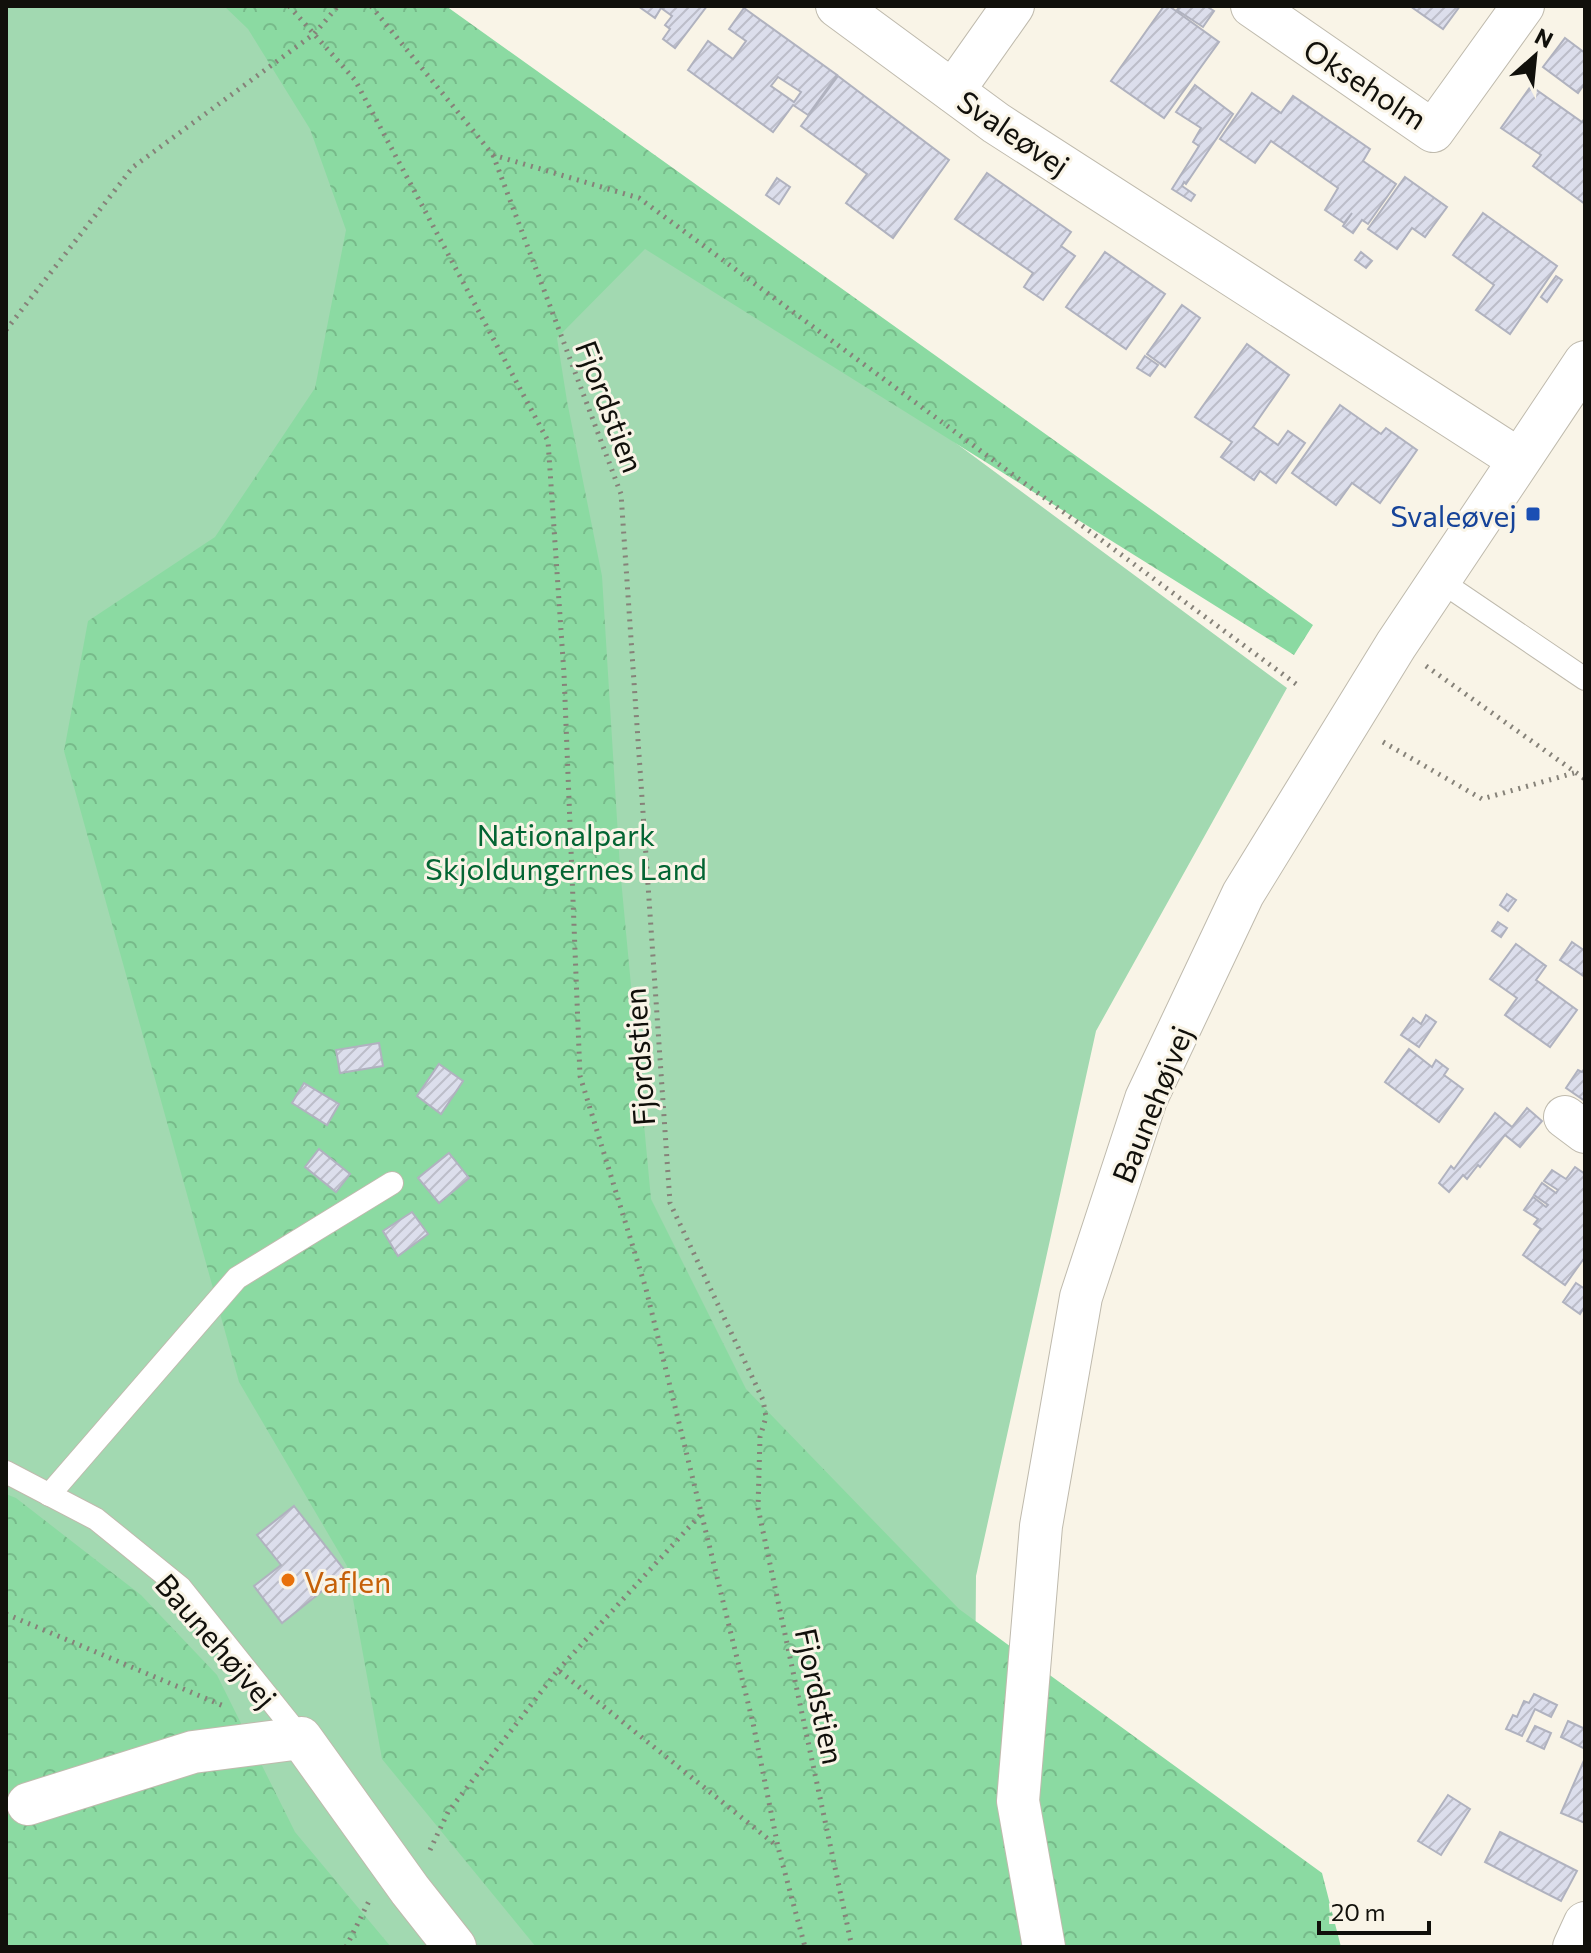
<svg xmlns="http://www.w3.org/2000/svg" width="1591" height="1953" viewBox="0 0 1591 1953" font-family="Commissioner,sans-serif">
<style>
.green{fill:#a2d9b1}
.forest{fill:url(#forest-crowns)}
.building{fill:url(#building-hatch);stroke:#b0b2bf;stroke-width:2;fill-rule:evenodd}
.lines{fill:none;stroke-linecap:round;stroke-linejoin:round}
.lane-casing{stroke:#bfbaad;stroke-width:24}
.street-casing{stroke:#bfbaad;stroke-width:44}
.path{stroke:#868279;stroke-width:5;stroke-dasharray:2 6;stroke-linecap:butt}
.lane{stroke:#fff;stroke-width:22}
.street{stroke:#fff;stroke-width:42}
.transit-dot{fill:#1a4fb4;stroke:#f9f4e7;stroke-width:3}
.food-dot{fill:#e8710a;stroke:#f9f4e7;stroke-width:3}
.labels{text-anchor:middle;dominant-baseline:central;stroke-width:6;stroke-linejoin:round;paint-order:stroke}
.street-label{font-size:30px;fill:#11100b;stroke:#f9f4e7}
.transit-label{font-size:30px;fill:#164399;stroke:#f9f4e7;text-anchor:end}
.park-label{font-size:30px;fill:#046533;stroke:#f9f4e7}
.food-label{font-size:30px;fill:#c56008;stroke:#f9f4e7;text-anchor:start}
</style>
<defs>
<pattern id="forest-crowns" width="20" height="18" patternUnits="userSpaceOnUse" patternTransform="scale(2)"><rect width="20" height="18" fill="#8bdaa2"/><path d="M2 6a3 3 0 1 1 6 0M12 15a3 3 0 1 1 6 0" fill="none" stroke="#77ba8a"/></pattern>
<pattern id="building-hatch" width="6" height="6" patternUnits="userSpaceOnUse" patternTransform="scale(2)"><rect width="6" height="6" fill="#dcdeec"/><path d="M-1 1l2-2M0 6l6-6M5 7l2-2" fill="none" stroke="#bcbdc9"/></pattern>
</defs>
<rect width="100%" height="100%" fill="#f9f4e7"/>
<path class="green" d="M6,6H365L1287,688L1096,1031L976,1576L973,1947H6Z"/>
<g class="forest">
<path d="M224,6H446L1313,625L1294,655L645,249L557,338L567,401L602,576L620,868L651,1199L746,1389L959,1609L1322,1873L1341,1947H536L382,1759L347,1566L239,1382L64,751L88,621L215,537L315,388L346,230L310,129L248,29Z"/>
<path d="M6,1494L16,1498L141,1595L217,1675L295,1832L391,1947H6Z"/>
</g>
<g class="building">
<path d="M638,6H707L675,48L663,39L670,29L665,25L672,16L661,8L655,18Z"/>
<path d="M1164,6H1169L1219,42L1164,118L1111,81Z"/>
<path d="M1180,6H1206L1214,11L1203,27L1177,10Z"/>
<path d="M1410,6H1460L1443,29Z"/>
<path d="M744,8L837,75L808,115L793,105L773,132L688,70L708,41L733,59L746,41L729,29ZM778,77L801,92L794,102L771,86Z"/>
<path d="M1565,38L1585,53V83L1578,93L1543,67Z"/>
<path d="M838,76L949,160L893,238L846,203L867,174L801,126Z"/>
<path d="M1195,85L1233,114L1186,184L1184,182L1182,186L1195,195L1191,201L1172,189L1199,146L1193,142L1201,128L1176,112Z"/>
<path d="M1531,86L1582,122L1585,118V204L1533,166L1541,155L1501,128Z"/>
<path d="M1252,93L1281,113L1293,96L1370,149L1363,161L1396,184L1368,224L1362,220L1353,233L1343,226L1352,213L1344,223L1325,210L1338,188L1271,141L1255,163L1220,139Z"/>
<path d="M987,173L1071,232L1061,246L1075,256L1043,300L1024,287L1033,273L955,219Z"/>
<path d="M1405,177L1447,207L1425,237L1412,228L1397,249L1368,229Z"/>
<path d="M777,178L790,187L779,204L766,195Z"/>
<path d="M1483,213L1557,266L1510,334L1476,310L1494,285L1453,255Z"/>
<path d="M1105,252L1165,294L1126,349L1066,307Z"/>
<path d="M1361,252L1372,261L1366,268L1355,260Z"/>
<path d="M1556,276L1562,280L1547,302L1541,297Z"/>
<path d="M1182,305L1200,318L1165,367L1147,354Z"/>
<path d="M1247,344L1289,375L1253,427L1278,445L1288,431L1305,443L1276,483L1260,471L1254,480L1221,457L1232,442L1195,417Z"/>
<path d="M1145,356L1158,365L1150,376L1137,368Z"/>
<path d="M1340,405L1381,434L1386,428L1417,450L1380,503L1352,483L1336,505L1292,473Z"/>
<path d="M1507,894L1516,900L1508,911L1500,905Z"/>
<path d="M1498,922L1507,928L1501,937L1492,931Z"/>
<path d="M1572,942L1585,951V977L1560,960Z"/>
<path d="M1516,944L1546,966L1536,980L1577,1010L1550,1047L1505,1015L1517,998L1490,979Z"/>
<path d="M1426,1015L1436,1022L1419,1047L1401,1035L1413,1018L1421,1024Z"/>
<path d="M379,1043L383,1066L340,1073L336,1050Z"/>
<path d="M1409,1049L1432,1067L1436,1060L1448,1069L1444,1075L1463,1089L1439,1122L1385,1082Z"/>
<path d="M439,1064L463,1081L441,1114L417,1096Z"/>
<path d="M1585,1068V1101L1566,1088L1578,1070L1582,1072Z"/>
<path d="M304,1083L339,1104L327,1125L292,1103Z"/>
<path d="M1527,1108L1542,1121L1520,1147L1505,1135L1480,1167L1478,1165L1467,1179L1463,1175L1449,1192L1439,1183L1451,1166L1454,1169L1495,1113L1512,1127Z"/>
<path d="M319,1149L350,1174L336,1192L305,1167Z"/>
<path d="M449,1153L469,1178L439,1203L418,1178Z"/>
<path d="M1575,1167L1585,1174V1257L1565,1285L1523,1255L1541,1229L1534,1224L1538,1219L1524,1210L1533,1197L1546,1207L1548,1205L1534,1195L1542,1183L1556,1193L1558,1190L1544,1181L1552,1170L1566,1179Z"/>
<path d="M412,1212L428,1234L398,1256L383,1231Z"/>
<path d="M1576,1283L1585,1289V1306L1580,1314L1563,1302Z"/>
<path d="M294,1506L346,1572L282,1623L254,1586L281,1565L257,1535Z"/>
<path d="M1534,1694L1557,1705L1551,1717L1535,1709L1522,1736L1506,1729L1513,1715L1517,1717L1524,1701L1529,1703Z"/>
<path d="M1568,1721L1585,1729V1749L1561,1737Z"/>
<path d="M1535,1726L1551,1733L1544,1749L1527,1741Z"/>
<path d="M1585,1758V1823L1561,1813Z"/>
<path d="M1448,1795L1470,1809L1441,1855L1418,1841Z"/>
<path d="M1500,1832L1577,1871L1561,1901L1485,1862Z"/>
</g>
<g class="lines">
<defs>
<g id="lane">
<path d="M1439,580L1585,679"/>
<path d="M6,1472L96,1519L180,1587L301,1738"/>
<path d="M49,1495L237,1278L392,1183"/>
</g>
<g id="street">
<path d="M837,6L996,123L1518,459"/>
<path d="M1252,6L1433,131L1523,6"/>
<path d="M953,91L1013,6"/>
<path d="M1565,1117L1585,1132"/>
<path d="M28,1804L193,1752L301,1738L410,1890L455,1947"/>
<path d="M1044,1947L1018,1801L1041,1526L1081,1297L1146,1099L1243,894L1396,645L1585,362"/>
<path d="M1574,1947L1585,1923"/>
</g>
</defs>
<use href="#lane" class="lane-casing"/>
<use href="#street" class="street-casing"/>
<g class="path">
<path d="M289,6L355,80L548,441L564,674L580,1076L646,1289L753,1723L778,1847L805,1947"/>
<path d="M371,6L493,155L639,198L1300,687"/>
<path d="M493,155L621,494L670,1203L763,1400L766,1417L760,1437L758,1508L852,1947"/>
<path d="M6,330L133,167L314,34L338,6"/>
<path d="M1426,666L1585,779"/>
<path d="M1383,742L1482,799L1574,773"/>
<path d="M6,1614L226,1707"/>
<path d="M558,1670L702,1513"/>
<path d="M430,1850L448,1812L558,1670L777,1846"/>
<path d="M346,1947L369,1901"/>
</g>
<use href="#lane" class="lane"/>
<use href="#street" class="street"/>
</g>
<rect class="transit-dot" x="1525" y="506" width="16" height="16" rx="4"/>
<circle class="food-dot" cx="288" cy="1580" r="8"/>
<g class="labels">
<g class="street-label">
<text transform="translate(1366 83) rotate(33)">Okseholm</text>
<text transform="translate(1014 132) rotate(34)">Svaleøvej</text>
<text transform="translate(611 406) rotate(69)">Fjordstien</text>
<text transform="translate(638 1057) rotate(-94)">Fjordstien</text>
<text transform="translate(1151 1104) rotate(-68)">Baunehøjvej</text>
<text transform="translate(217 1640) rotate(49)">Baunehøjvej</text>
<text transform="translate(821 1696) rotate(78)">Fjordstien</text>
</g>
<g class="transit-label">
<text x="1517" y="514">Svaleøvej</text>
</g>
<g class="park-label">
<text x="566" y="833">Nationalpark<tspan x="566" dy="34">Skjoldungernes Land</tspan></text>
</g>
<g class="food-label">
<text x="304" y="1580">Vaflen</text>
</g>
</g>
<rect width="1591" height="1953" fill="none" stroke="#11100b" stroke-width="16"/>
<g transform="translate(1535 56) rotate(27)" stroke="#f9f4e7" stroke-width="6" paint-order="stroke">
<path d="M0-6L14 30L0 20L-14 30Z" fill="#11100b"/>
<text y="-12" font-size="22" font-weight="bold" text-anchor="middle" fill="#11100b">N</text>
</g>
<path d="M1319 1921v12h110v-12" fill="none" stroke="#11100b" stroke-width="4"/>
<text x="1331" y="1921" font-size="24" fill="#11100b" stroke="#f9f4e7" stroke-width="6" paint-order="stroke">20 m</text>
</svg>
